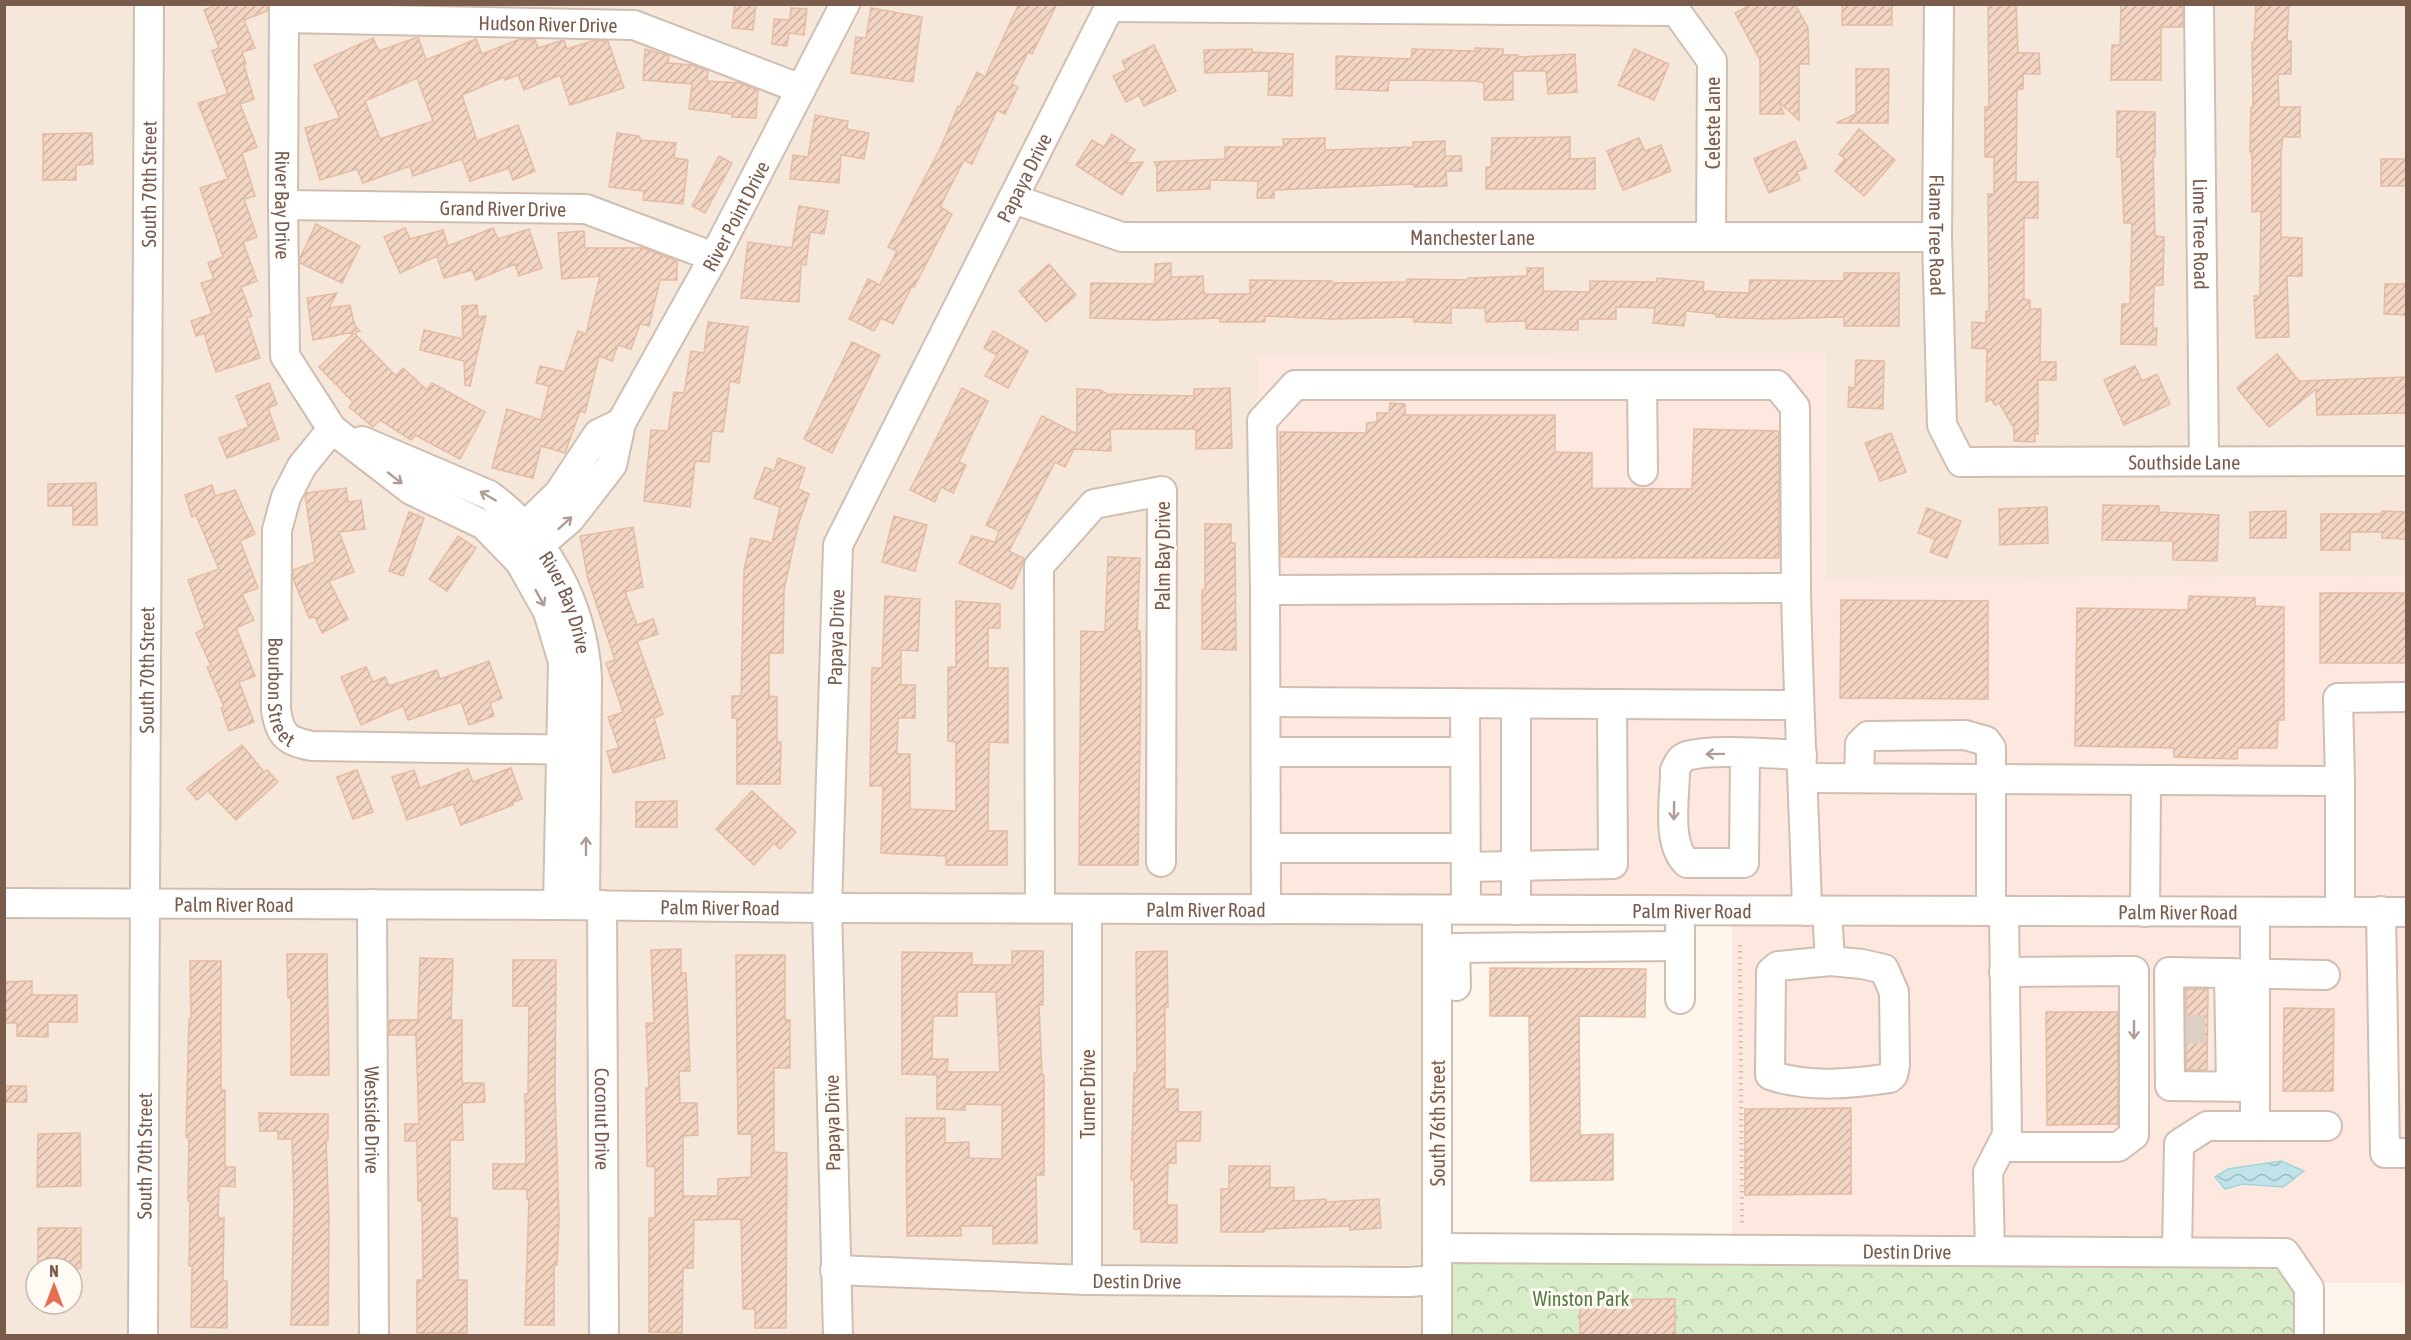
<svg xmlns="http://www.w3.org/2000/svg" width="2411" height="1340" viewBox="0 0 2411 1340" font-family="'Asap Condensed',sans-serif">
<style>
.residential{fill:#f5e8da;fill-rule:evenodd}
.commercial{fill:#fde8e0}
.park{fill:url(#park-crowns)}
.water{fill:url(#water-waves);stroke:#a5d3da;stroke-width:1.5}
.building{fill:url(#building-hatch);stroke:#e6bba3;stroke-width:1.5;fill-rule:evenodd}
.lines{fill:none;stroke-linecap:round;stroke-linejoin:round}
.minor-tunnel{stroke:#dcd0c4;stroke-width:28;stroke-dasharray:28 14;stroke-linecap:butt}
.minor-casing{stroke:#d1beb0;stroke-width:32}
.path{stroke:#d9b8a5;stroke-width:4;stroke-dasharray:1.5 4.5;stroke-linecap:butt}
.minor{stroke:#fff;stroke-width:28}
.oneway{stroke:#af9d94}
.labels{text-anchor:middle;dominant-baseline:central;stroke-width:6;stroke-linejoin:round;paint-order:stroke}
.street-label{font-size:20px;fill:#7a5c4d;stroke:#fffaf3}
.park-label{font-size:20px;fill:#537a41;stroke:#fffaf3}
</style>
<defs>
<pattern id="park-crowns" width="20" height="18" patternUnits="userSpaceOnUse" patternTransform="scale(1.5)"><rect width="20" height="18" fill="#d8ecc9"/><path d="M2 6a3 3 0 1 1 6 0M12 15a3 3 0 1 1 6 0" fill="none" stroke="#b4c2a5"/></pattern>
<pattern id="water-waves" width="16" height="10" patternUnits="userSpaceOnUse" patternTransform="scale(1.5)"><rect width="16" height="10" fill="#bfe3e8"/><path d="M0 5q4-4 8 0t8 0" fill="none" stroke="#a0bbbe"/></pattern>
<pattern id="building-hatch" width="6" height="6" patternUnits="userSpaceOnUse" patternTransform="scale(1.5)"><rect width="6" height="6" fill="#f3d5c3"/><path d="M-1 1l2-2M0 6l6-6M5 7l2-2" fill="none" stroke="#cab0a1"/></pattern>
</defs>
<rect width="100%" height="100%" fill="#fdf6ec"/>
<g class="residential">
<path d="M5,5H151L139,898H5Z"/>
<path d="M153,5H2406V576L1826,579L1258,355L1263,904L1029,894L742,904L147,896Z"/>
<path d="M146,903L1433,911L1431,1335L143,1336Z"/>
<path d="M4,907H138V1335H5ZM36,1268H72V1304H36Z"/>
</g>
<g class="commercial">
<path d="M1826,353V579L2406,576V903L1263,904L1258,355Z"/>
<path d="M1732,916H2406V1283H2311L1732,1245Z"/>
</g>
<path class="park" d="M1440,1259L2297,1267L2300,1335L1439,1336Z"/>
<path class="water" d="M2281,1161L2304,1171L2283,1187L2243,1184L2225,1189L2215,1177L2228,1169Z"/>
<g class="building">
<path d="M218,4H267V11L244,20L255,48L242,52L246,64L244,65L254,99L240,104L257,147L242,153L255,196L244,199L257,237L243,242L257,281L241,287L252,316L247,318L260,358L216,372L204,333L196,336L191,321L212,314L201,283L214,279L208,263L223,257L200,188L228,179L198,103L228,94L212,51L219,48L204,10Z"/>
<path d="M735,4H756L753,30L732,28Z"/>
<path d="M1019,4H1057L1032,54L1028,52L1012,84L1018,87L1005,114L997,110L972,164L964,160L940,207L952,214L914,287L912,286L893,324L881,318L874,331L849,319L868,279L880,285L897,251L888,247L940,149L958,106L960,107L977,72L985,77Z"/>
<path d="M1795,4L1808,28L1809,64H1799V120L1779,102L1784,114H1760V60L1735,13L1750,5Z"/>
<rect x="1842" y="4" width="50" height="21"/>
<path d="M1988,4H2016L2018,53H2039L2040,74H2023V89H2017L2016,182H2038V218H2024V300H2030V309H2041L2040,362H2056V380H2038V434H2035V442L2014,441V428L1999,403L1995,405L1991,399L1986,402L1987,349L1972,348V322L1986,323V311H1989L1988,194H1994V157H1985V107H1989Z"/>
<path d="M2121,4L2183,5V27H2161V80H2111L2112,45H2120Z"/>
<path d="M2256,4H2289L2287,41H2291V74H2278L2279,107H2300V137H2283L2281,152V237L2302,238V276H2287L2289,337L2256,338L2254,296H2260L2261,211L2252,212V152H2250L2251,107H2253L2252,42H2254Z"/>
<path d="M791,8L807,9L804,35L789,33L787,46L772,44L774,19L790,20Z"/>
<path d="M871,8L922,17L913,82L851,73L856,37L866,38Z"/>
<path d="M418,37L426,60L476,39L482,54L520,39L535,40L538,48L564,40L567,49L592,41H608L624,88L570,105L560,75L524,90L518,75L505,80L504,77L462,95L477,141L518,125L535,171L513,180L509,168L470,181L462,159L413,176L410,166L363,183L357,169L320,180L305,128L340,118L314,65L373,38L379,51ZM417,78L433,121L380,139L365,101Z"/>
<path d="M1154,45L1176,91L1144,106L1139,95L1126,102L1113,76L1126,70L1122,61Z"/>
<path d="M1475,48L1503,49V55H1518V57L1575,54L1577,92L1548,94L1546,71H1513V100H1484V83L1476,81L1389,80L1388,91L1336,89V56L1411,59L1412,49L1475,51Z"/>
<path d="M645,49L669,56L668,63L692,65L708,71L707,81L739,83L758,90L756,118L732,117V114L689,109L692,84L643,80Z"/>
<path d="M1252,49L1253,52L1293,54L1292,96L1268,95L1269,71L1205,73L1204,50Z"/>
<path d="M1634,49L1669,64L1654,100L1618,85Z"/>
<path d="M1856,69H1889L1888,123H1836L1856,114Z"/>
<path d="M2117,111L2155,112V157H2153L2155,236L2164,237L2163,285H2154L2153,328H2157L2156,345L2121,344L2122,304H2130L2132,223H2124L2121,157H2117Z"/>
<path d="M815,115L848,121L847,129L869,133L864,159L841,155L839,183L790,179L793,155L808,157Z"/>
<path d="M1859,129L1895,160L1864,196L1835,171L1845,159L1839,154Z"/>
<path d="M92,133L93,164L76,165V180H43V134Z"/>
<path d="M617,133L639,136L641,140L676,143L674,158L688,160L683,204L643,200L644,191L609,187Z"/>
<path d="M1112,134L1135,150L1126,163L1143,162L1122,195L1076,165L1092,140L1104,147Z"/>
<path d="M1570,137V159L1595,158V189H1486V167H1491L1492,138Z"/>
<path d="M1325,138V150L1413,147V142L1445,141V156H1461L1462,171H1446L1447,186L1414,187V184L1274,190V198H1257L1258,181L1210,180V189L1157,191V168L1154,162L1225,159V147H1284L1283,139Z"/>
<path d="M1639,138L1645,151L1661,145L1671,171L1623,190L1607,151Z"/>
<path d="M1795,141L1807,168L1797,172L1800,180L1769,193L1754,159Z"/>
<path d="M719,156L732,163L705,213L692,206Z"/>
<rect x="2381" y="159" width="25" height="27"/>
<path d="M799,206L828,211L824,234L810,232L806,265L801,264L799,302L741,298L748,242L792,248Z"/>
<path d="M316,224L360,246L342,283L300,263V258Z"/>
<path d="M405,228L410,239L443,230L448,246L493,228L498,239L529,229L542,268L519,276L515,264L476,280L472,270L444,278L437,256L400,273L384,237Z"/>
<path d="M584,231L585,248H643L677,261V280H660L649,326L640,324L631,349L618,345L612,361L599,356L585,413L580,411L565,453L541,446L533,478L492,468L507,409L541,420L549,386L536,383L540,366L564,372L578,331L586,334L600,276L562,279L558,233Z"/>
<path d="M1171,263V277L1203,276L1204,294H1250V280L1332,281V283L1407,282V279L1468,280V278L1527,276V268H1543V291L1590,292V281L1657,282V278L1704,282L1703,291L1749,293L1750,280L1844,281V273H1899V326H1844V317L1765,319L1716,317V314L1686,311L1684,326L1653,323L1655,308L1616,307V319H1578V330L1526,329V321L1486,322L1485,308H1451V323L1414,322V317L1331,319L1265,316V322H1220V318L1157,320L1090,318L1091,283L1155,284V264Z"/>
<path d="M1049,264L1076,295L1046,322L1019,291Z"/>
<path d="M2385,284H2406V315L2384,314Z"/>
<path d="M337,293L329,308L350,305L355,326L360,331L356,332V335L396,376L403,368L427,390L432,383L485,412L460,459L415,435L411,440L380,420L373,427L349,407L353,402L319,367L353,334L348,333L313,340L307,298Z"/>
<path d="M477,305L478,317L486,316L470,386L465,385L464,361L420,350L424,330L463,339L462,306Z"/>
<path d="M708,322L748,327L739,383L730,381L723,432L712,431L709,462L695,461L690,507L644,501L651,430L668,431L674,392L684,393L691,351L704,353Z"/>
<path d="M993,331L1028,351L1008,388L985,376L997,355L984,348Z"/>
<path d="M852,342L880,355L832,453L804,439Z"/>
<path d="M2277,354L2299,381L2406,377V413L2317,415L2316,389L2269,427L2237,388Z"/>
<path d="M1856,360L1884,361L1883,409L1848,407L1849,387L1855,388Z"/>
<path d="M2135,366L2142,381L2157,374L2170,404L2124,425L2104,380Z"/>
<path d="M269,383L277,404L268,408L279,439L227,458L219,438L249,427L236,396Z"/>
<path d="M962,388L988,401L959,462L966,465L953,493L941,487L935,502L910,490Z"/>
<path d="M1230,388L1232,448L1196,449V429H1110L1111,451L1074,449L1065,467L1055,462L1009,551L1025,559L1012,589L959,563L972,536L995,542L999,531L986,525L1042,416L1077,434V389L1100,390L1111,396L1110,394L1194,396V389Z"/>
<path d="M1390,403L1405,404V415H1555V452L1592,453V488L1692,489L1694,429L1779,431V558L1281,557L1280,432L1366,433L1367,423L1377,422V413H1389Z"/>
<path d="M1891,433L1906,472L1880,481L1865,443Z"/>
<path d="M778,458L805,468L798,489L809,494L798,525L784,590L783,653H769V696L777,697V742H781L780,784H737V718H732V696H741L744,570L751,538L772,543L780,507L754,498L765,467L774,471Z"/>
<path d="M96,483L97,525H73V506H48V484Z"/>
<path d="M212,485L215,496L235,490L255,534L240,541L258,588L242,594L254,620L236,628L255,676L239,682L254,722L229,731L221,708L224,707L207,667L211,666L196,633L205,628L188,580L219,569L196,515L192,517L185,495Z"/>
<path d="M346,488L348,502L361,500L365,529L339,532L354,572L329,581L348,619L322,633L315,617L309,618L293,578V570L315,562L305,495L306,493Z"/>
<path d="M2103,505L2159,506V512L2219,515L2217,561L2173,560V541L2102,540Z"/>
<path d="M2047,507L2048,543L2000,545L1999,509Z"/>
<path d="M1927,508L1961,521L1947,558L1930,552L1935,539L1918,533Z"/>
<path d="M2286,511V538H2250V512Z"/>
<path d="M2382,511L2406,512V539L2382,538V532H2350V550H2321V514H2382Z"/>
<path d="M409,512L424,518L403,576L389,571Z"/>
<path d="M894,516L927,525L915,571L882,562Z"/>
<path d="M1205,524H1231V543H1235L1236,650L1202,649V590H1205Z"/>
<path d="M633,527L643,587L625,592L637,625L653,619L658,634L637,641L663,714L654,718L665,758L613,773L607,751L619,748L608,717L623,712L606,663L615,660L588,579L580,536Z"/>
<path d="M458,536L476,548L447,591L429,579Z"/>
<path d="M1108,557L1140,558L1137,631H1140L1141,675L1138,865H1079L1081,631L1105,632Z"/>
<rect x="2320" y="593" width="86" height="70"/>
<path d="M885,596L920,599L918,651L901,650V685H915V718H898L897,754H910V809L956,811V742L948,741V667H956V601L1000,604V628H988V668H1008V743L989,742L988,831H1007V865H946V856L881,853L883,786H870L871,717L872,668H882Z"/>
<path d="M2189,596L2255,598V606L2284,607V720H2278L2277,748H2238L2237,759L2174,757V748L2075,746L2077,608L2188,610Z"/>
<path d="M1841,600L1988,601V699L1840,698Z"/>
<path d="M489,661L502,698L490,703L494,716L469,725L461,702L408,720L403,706L361,725L341,677L366,667L373,682L385,677L389,686L437,670L440,679Z"/>
<path d="M242,745L264,772L267,770L278,782L236,820L208,791L197,800L187,788Z"/>
<path d="M511,768L522,799L513,802V805L461,825L453,804L407,820L392,777L414,770L420,788L468,769L473,782Z"/>
<path d="M357,770L373,812L353,819L337,777Z"/>
<path d="M752,791L796,832L780,849L774,843L754,865L716,829Z"/>
<path d="M677,801V827H636V802Z"/>
<path d="M681,949V973H686L690,1071H679L680,1103H697L698,1135L683,1136V1196H718V1179L751,1177L752,1134H738L736,955H785V1020H790V1068H774V1152L787,1153L786,1328H755V1309H743L741,1219L694,1220L693,1268H683L682,1333L649,1332V1218H655V1167L647,1166L646,1088H649L646,1023H654L651,950Z"/>
<path d="M1012,951H1043V1005H1039L1042,1075H1044V1175H1036L1037,1243L993,1244V1226H961V1236H907L906,1118H945V1143L969,1142V1158L1002,1159V1105L965,1104V1110L937,1109V1075L902,1074V952L972,953V965H1012ZM957,992H996L1000,1072H947L948,1059H932L933,1016H957Z"/>
<path d="M1167,951L1168,1007H1165V1089H1178V1112H1201L1200,1141H1176V1163H1168L1167,1205H1177V1243L1141,1242V1229H1134V1180H1131L1134,1073H1137L1136,952Z"/>
<path d="M287,954H327L329,1075H291V998H288Z"/>
<path d="M420,958L453,959L451,1020H462V1083H484L485,1102L462,1103L463,1140H450V1218H457L458,1280H467V1333H417V1280H423L422,1201H418L417,1141H405V1124H419L416,1035H389V1020H418Z"/>
<path d="M513,960H556L555,1093L559,1219L557,1265H554V1325H525L529,1199H527V1189H493V1164H526L525,1094H528L529,1006H513Z"/>
<path d="M190,961H221V1090H225V1167H235V1187L219,1186L218,1218H224L223,1281H227V1328L191,1327L192,1266H189L190,1201H188L189,1138L186,1137L189,1019H191Z"/>
<path d="M1490,968L1646,969L1645,1017L1579,1016L1580,1135L1613,1134V1180L1531,1181L1529,1016H1490Z"/>
<path d="M32,981V995H77V1022H48V1037L17,1036V1023H4V982Z"/>
<path d="M2186,989H2208L2207,1070H2186Z"/>
<path d="M2284,1008L2334,1009L2333,1091H2283Z"/>
<path d="M2046,1012H2118V1124L2047,1125Z"/>
<path d="M4,1086H26L27,1102H4Z"/>
<path d="M1851,1108V1194L1745,1195V1109Z"/>
<path d="M259,1113L328,1114V1140H326L329,1218L328,1325H291L294,1203L292,1139H278V1131H260Z"/>
<path d="M80,1133L81,1186L37,1187L38,1134Z"/>
<path d="M1229,1166H1270V1188L1294,1187V1201L1326,1199V1202L1379,1199L1381,1228L1350,1230V1226L1264,1229V1232H1221V1189H1229Z"/>
<rect x="38" y="1228" width="43" height="40"/>
<path d="M1675,1299V1335H1580V1300Z"/>
</g>
<g class="lines">
<path class="minor-tunnel" d="M2177,1030L2208,1029"/>
<defs>
<g id="minor">
<path id="s1" d="M284,4L283,205L285,356L332,429L411,490L484,525L520,562L548,612L563,662L558,905"/>
<path id="s2" d="M1939,4L1937,237L1942,425L1961,462L2406,461"/>
<path id="s3" d="M2199,4L2204,461"/>
<path d="M1110,7L1676,11L1712,61L1711,236"/>
<path id="s4" d="M284,18L634,25L801,89"/>
<path id="s5" d="M1014,199L1122,237H1937"/>
<path id="s6" d="M283,205L586,209L714,257"/>
<path d="M1642,385L1643,471"/>
<path id="s7" d="M332,429L302,466L286,497L277,530L276,710C280,736 287,741 312,746L586,750"/>
<path id="s8" d="M362,441L489,495C547,537 583,606 587,677L585,905"/>
<path d="M511,540L559,493L598,434L621,423"/>
<path id="s9" d="M520,562L570,519L612,465L621,423L714,257L845,4"/>
<path d="M1265,590L1262,421L1295,385H1777L1795,407L1796,588"/>
<path d="M1266,702L1798,705"/>
<path d="M1465,704L1466,909"/>
<path d="M1516,704V910"/>
<path d="M1266,752H1465"/>
<path d="M1745,754L1744,863H1687C1666,844 1675,797 1675,770C1678,764 1680,758 1687,756C1711,748 1775,754 1802,755"/>
<path d="M1804,778L2340,781V911"/>
<path d="M1859,778L1860,744L1868,736L1965,735L1986,741L1991,748V911"/>
<path d="M2340,781L2338,698L2406,697"/>
<path d="M1266,848H1465"/>
<path d="M1466,867L1613,864L1612,704"/>
<path id="s10" d="M4,903L558,905L827,908L2406,912"/>
<path id="s11" d="M372,904L374,1336"/>
<path id="s12" d="M602,905L604,1336"/>
<path d="M1040,907L1039,566L1094,504L1162,491L1161,862"/>
<path d="M1087,909V1280"/>
<path d="M1266,909L1265,590L1796,588C1798,696 1804,803 1807,911"/>
<path d="M1437,910V1336"/>
<path d="M1827,911L1830,961L1778,966L1771,972L1770,1075C1808,1088 1851,1084 1890,1078L1893,1075L1895,1065L1894,992L1884,969L1862,964L1830,961"/>
<path d="M2381,911L2385,1153H2406"/>
<path d="M2145,912L2146,781"/>
<path d="M1680,928V999"/>
<path d="M2229,973L2231,1086"/>
<path d="M1456,986L1455,948L1680,946"/>
<path d="M2254,1087L2170,1086L2169,972L2325,975"/>
<path d="M2255,1126H2327"/>
<path d="M2001,1147H2118L2134,1135V971L2004,972"/>
<path id="s13" d="M1437,1248L2285,1253L2309,1288V1336"/>
<path d="M1990,1251L1988,1172L2007,1135L2004,911"/>
<path d="M2177,1252L2179,1144L2207,1126H2255V912"/>
<path id="s14" d="M835,1270L1087,1280L1409,1282L1437,1280"/>
<path id="s15" d="M143,1336L149,4"/>
<path id="s16" d="M838,1336L827,908L838,545L1111,4"/>
</g>
</defs>
<use href="#minor" class="minor-casing"/>
<path class="path" d="M1740,945L1742,1226"/>
<use href="#minor" class="minor"/>
</g>
<defs><path id="oneway-shaft" d="M-6 0H5M1.5-3L5.5 0L1.5 3" fill="none" stroke-width="1.6" stroke-linecap="round" stroke-linejoin="round" transform="scale(1.5)"/></defs>
<g class="oneway">
<use href="#oneway-shaft" transform="translate(395 478) rotate(38)"/>
<use href="#oneway-shaft" transform="translate(488 496) rotate(-150)"/>
<use href="#oneway-shaft" transform="translate(565 523) rotate(-42)"/>
<use href="#oneway-shaft" transform="translate(540 598) rotate(61)"/>
<use href="#oneway-shaft" transform="translate(1715 754) rotate(179)"/>
<use href="#oneway-shaft" transform="translate(1674 811) rotate(91)"/>
<use href="#oneway-shaft" transform="translate(586 846) rotate(-90)"/>
<use href="#oneway-shaft" transform="translate(2134 1030) rotate(90)"/>
</g>
<g class="labels">
<g class="street-label">
<text stroke="none"><textPath href="#s4" startOffset="264">Hudson River Drive</textPath></text>
<text transform="translate(1712 123) rotate(-90)">Celeste Lane</text>
<text stroke="none"><textPath href="#s16" startOffset="1203">Papaya Drive</textPath></text>
<text stroke="none"><textPath href="#s15" startOffset="1152">South 70th Street</textPath></text>
<text stroke="none"><textPath href="#s1" startOffset="201">River Bay Drive</textPath></text>
<text stroke="none"><textPath href="#s6" startOffset="220">Grand River Drive</textPath></text>
<text stroke="none"><textPath href="#s9" startOffset="414">River Point Drive</textPath></text>
<text stroke="none"><textPath href="#s3" startOffset="230">Lime Tree Road</textPath></text>
<text stroke="none"><textPath href="#s2" startOffset="231">Flame Tree Road</textPath></text>
<text stroke="none"><textPath href="#s5" startOffset="465">Manchester Lane</textPath></text>
<text stroke="none"><textPath href="#s2" startOffset="686">Southside Lane</textPath></text>
<text transform="translate(1162 556) rotate(-90)">Palm Bay Drive</text>
<text stroke="none"><textPath href="#s8" startOffset="273">River Bay Drive</textPath></text>
<text stroke="none"><textPath href="#s16" startOffset="699">Papaya Drive</textPath></text>
<text stroke="none"><textPath href="#s15" startOffset="666">South 70th Street</textPath></text>
<text stroke="none"><textPath href="#s7" startOffset="279">Bourbon Street</textPath></text>
<text stroke="none"><textPath href="#s10" startOffset="230">Palm River Road</textPath></text>
<text stroke="none"><textPath href="#s10" startOffset="716">Palm River Road</textPath></text>
<text stroke="none"><textPath href="#s10" startOffset="1202">Palm River Road</textPath></text>
<text stroke="none"><textPath href="#s10" startOffset="1688">Palm River Road</textPath></text>
<text stroke="none"><textPath href="#s10" startOffset="2174">Palm River Road</textPath></text>
<text transform="translate(1087 1094) rotate(-90)">Turner Drive</text>
<text stroke="none"><textPath href="#s11" startOffset="216">Westside Drive</textPath></text>
<text stroke="none"><textPath href="#s12" startOffset="214">Coconut Drive</textPath></text>
<text transform="translate(832 1123) rotate(-91)">Papaya Drive</text>
<text transform="translate(1437 1123) rotate(-90)">South 76th Street</text>
<text stroke="none"><textPath href="#s15" startOffset="180">South 70th Street</textPath></text>
<text stroke="none"><textPath href="#s13" startOffset="470">Destin Drive</textPath></text>
<text stroke="none"><textPath href="#s14" startOffset="302">Destin Drive</textPath></text>
</g>
<g class="park-label">
<text x="1581" y="1298">Winston Park</text>
</g>
</g>
<rect width="2411" height="1340" fill="none" stroke="#7a5c4d" stroke-width="12"/>
<g transform="translate(54 1286)"><circle r="28" fill="#fffaf3" stroke="#cabbb1" stroke-width="1.5"/>
<path d="M0-4.5L10 22L0 15L-10 22Z" fill="#e76f51"/>
<text y="-9" font-size="16" font-weight="bold" text-anchor="middle" fill="#7a5c4d">N</text>
</g>
</svg>
